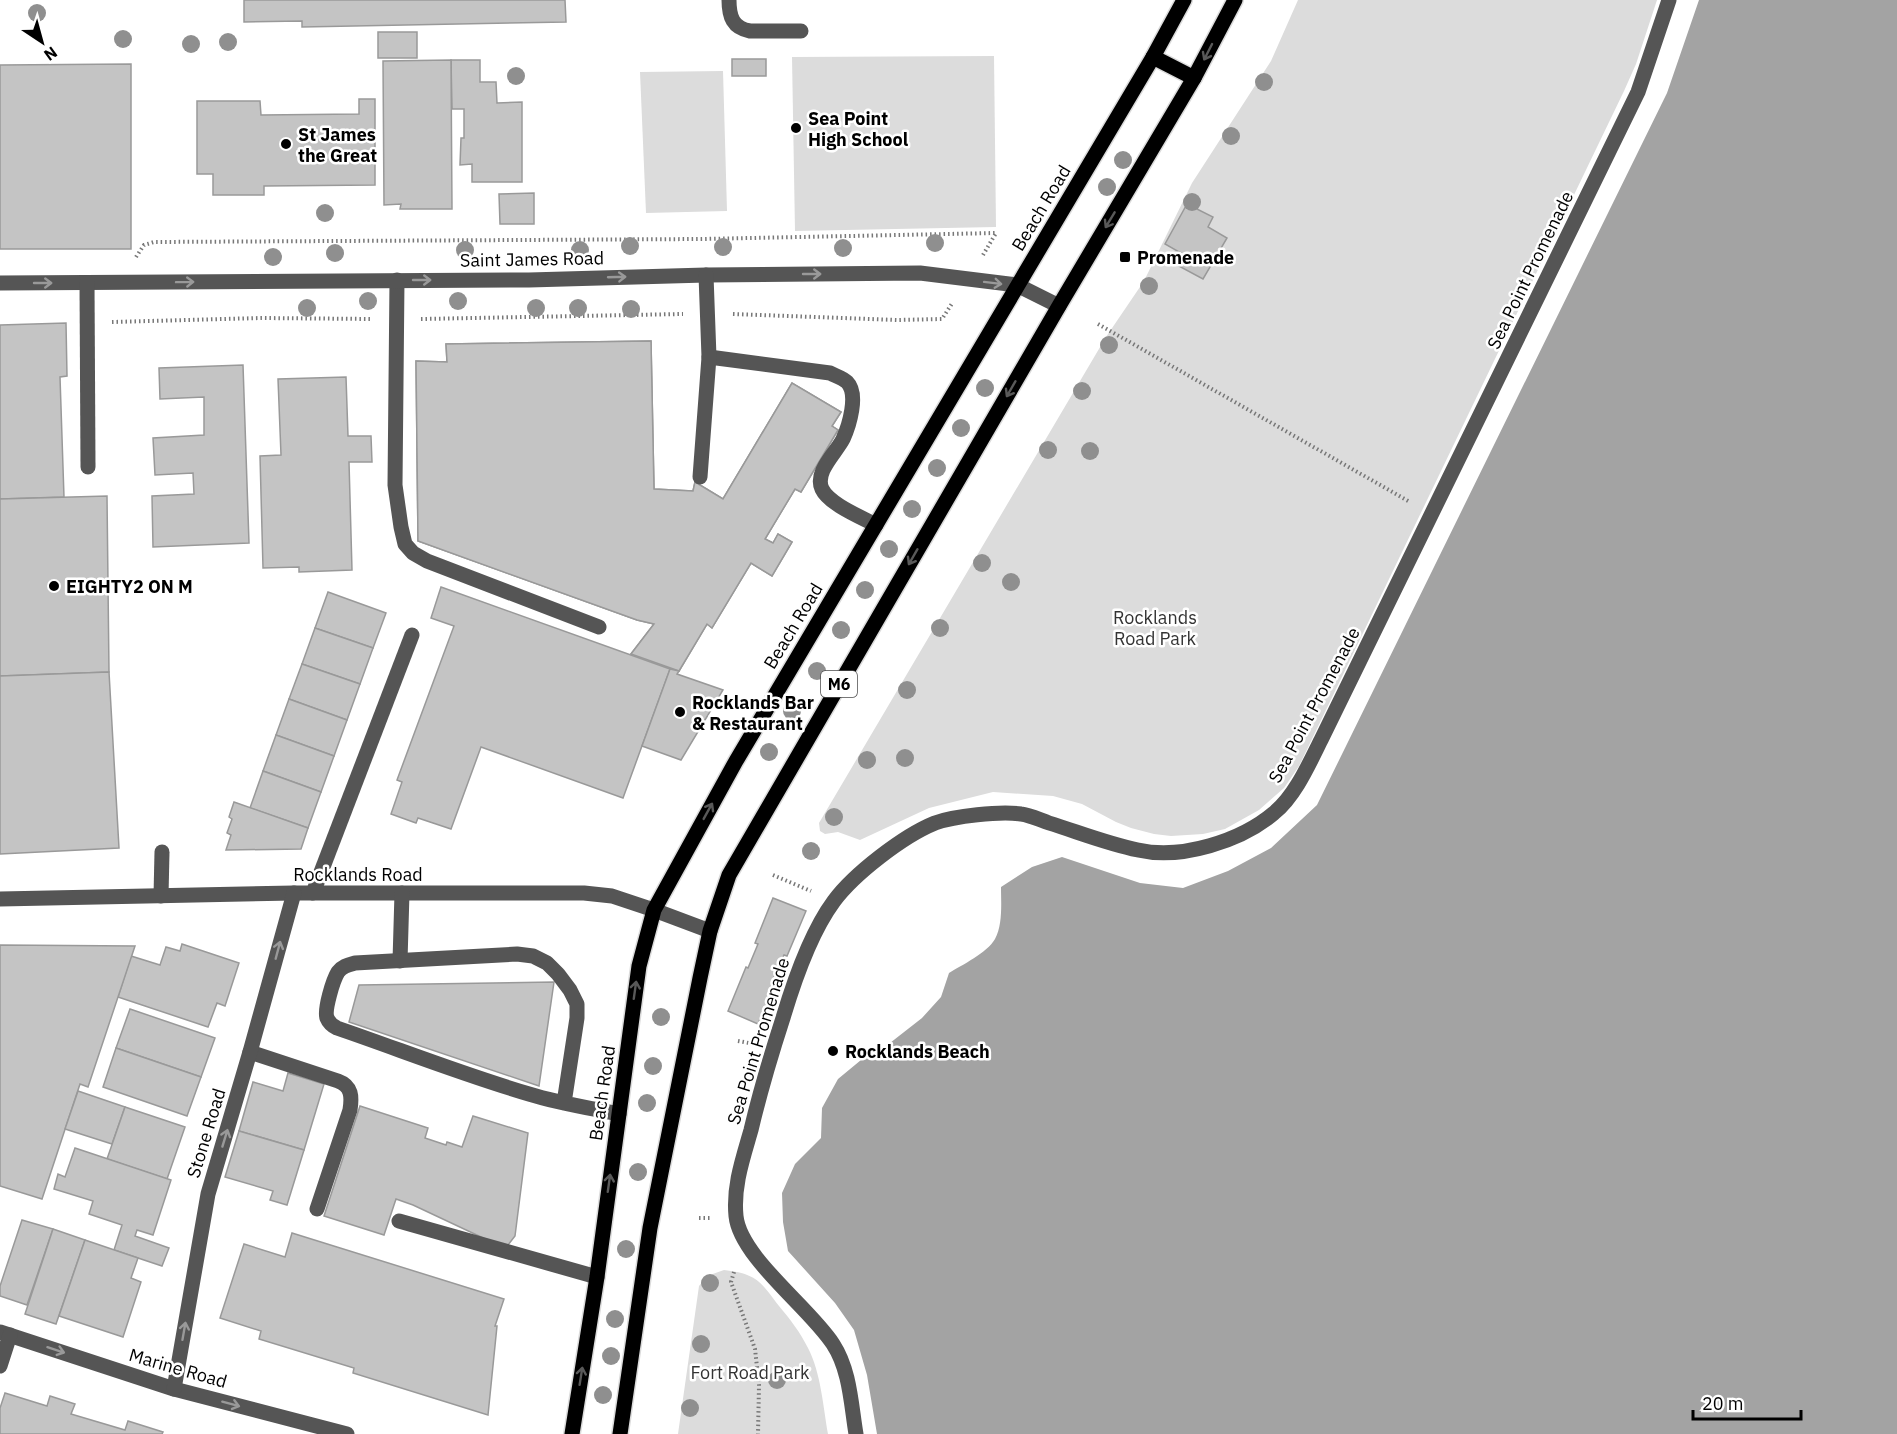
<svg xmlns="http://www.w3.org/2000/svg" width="1897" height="1434" viewBox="0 0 1897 1434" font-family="'IBM Plex Sans',sans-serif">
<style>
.green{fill:#dcdcdc}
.water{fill:#a3a3a3}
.building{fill:#c4c4c4;stroke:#999;stroke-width:1.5;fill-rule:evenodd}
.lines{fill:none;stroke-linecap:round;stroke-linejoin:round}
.major-casing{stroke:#dbdbdb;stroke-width:18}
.path{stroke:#777;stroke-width:4;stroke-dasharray:1.5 3;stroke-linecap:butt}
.minor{stroke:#555;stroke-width:15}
.major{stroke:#000;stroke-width:15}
.tree{fill:#8f8f8f}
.oneway{stroke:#595959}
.oneway2{stroke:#999}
.poi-dot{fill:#000;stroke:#fff;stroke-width:2}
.labels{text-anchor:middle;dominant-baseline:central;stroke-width:5;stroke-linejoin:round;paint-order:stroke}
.shield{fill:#fff;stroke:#4c4c4c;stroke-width:1.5}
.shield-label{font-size:16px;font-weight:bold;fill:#000}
.poi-label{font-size:18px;font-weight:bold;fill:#000;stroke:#fff;text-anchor:start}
.street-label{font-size:18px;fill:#000;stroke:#fff}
.park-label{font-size:18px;fill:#333;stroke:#fff}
</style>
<rect width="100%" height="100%" fill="#fff"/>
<g class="green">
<path d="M1298,0H1657L1636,64L1624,91L1299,766L1284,788L1259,810L1225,829L1203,834L1171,836L1154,834L1131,828L1116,822L1082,804L1053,796L993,792L929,808L860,840L838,832L825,834L820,831L819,823L1106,337L1144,281L1192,183L1271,61Z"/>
<path d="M994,56L996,227L795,231L792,57Z"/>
<path d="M723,71L727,211L646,213L640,72Z"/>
<path d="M724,1270C757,1274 760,1281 779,1306C790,1319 800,1332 808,1348C821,1373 823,1406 828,1434H678L699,1286L707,1276Z"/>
</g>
<path class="water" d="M1699,0H1897V1434H877L867,1375L854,1330L835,1303L788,1251L783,1222L782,1193L795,1164L821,1138L822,1108L838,1079L861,1060L890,1043L922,1018L941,997L949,973C962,965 987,953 995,939C1003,925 1001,902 1001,887L1032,867L1062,857L1140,883L1183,888L1228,871L1271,848L1317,805L1667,93Z"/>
<g class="building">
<path d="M244,0H565L566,22L302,27V21L244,22Z"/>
<rect x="378" y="32" width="39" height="26"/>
<rect x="732" y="59" width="34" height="17"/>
<path d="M451,60H480V82H496L497,103L522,102V182H472V164L460,165L461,138H464V109H452Z"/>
<path d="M451,60L452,209H400L401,204L384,205L383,61Z"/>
<path d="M131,64V249H0V65Z"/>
<path d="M359,99H375V185L264,186V195H213V174H197V101H260L261,115L359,114Z"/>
<path d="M534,193V224H500L499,194Z"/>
<path d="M1187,204L1213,217L1208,227L1227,238L1203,279L1175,264L1181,253L1165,244Z"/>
<path d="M66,323L67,376L60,377L64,497L0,499V325Z"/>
<path d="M651,341L654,489L693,491L695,482L723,499L792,383L841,412L832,426L838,430L801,492L795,489L765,539L773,543L778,534L792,542L772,576L751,563L712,628L707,624L679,671L631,654L654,624L637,620L418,541L416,361L447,362L446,344ZM663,521L680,524L700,536L661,598L644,590L647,579L607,567L606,530L663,531Z"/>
<path d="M651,341L654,489L693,491L695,482L723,499L792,383L841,412L832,426L838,430L801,492L795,489L765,539L773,543L778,534L792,542L772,576L751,563L712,628L707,624L679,671L631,654L654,624L637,620L418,541L416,361L447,362L446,344Z"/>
<path d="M243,365L249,543L153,547L152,496L194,494L193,473L155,475L153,438L204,435V397L160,399L159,368Z"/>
<path d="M346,377L348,436H371L372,462H349L352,570L299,572V567L263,568L260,456L281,455L278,379Z"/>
<path d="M107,496L109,672L0,676V499Z"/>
<path d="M441,587L670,669L623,798L481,747L451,829L418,818L416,823L391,814L402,782L397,780L454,626L431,618Z"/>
<path d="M328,592L386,613L373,648L315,628Z"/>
<path d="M315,628L373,648L360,684L302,664Z"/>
<path d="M302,664L360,684L347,720L289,699Z"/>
<path d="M670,669L679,671L677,674L723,690L681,760L642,746Z"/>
<path d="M109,672L119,848L0,854V676Z"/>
<path d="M289,699L347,720L334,756L276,735Z"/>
<path d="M276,735L334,756L321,792L263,771Z"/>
<path d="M263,771L321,792L308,828L250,808Z"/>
<path d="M234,802L308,828L301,849L226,850L231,835L227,833L232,819L229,817Z"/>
<path d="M773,898L806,911L787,956L784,955L774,977L777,978L758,1024L728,1011L746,967L748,968L758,944L755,943Z"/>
<path d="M182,944L239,963L225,1006L217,1003L208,1027L118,997L131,956L160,965L166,947L180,951Z"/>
<path d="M0,945L135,946L88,1087L80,1084L42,1199L0,1186Z"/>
<path d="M554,982L539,1086L349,1022L359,985Z"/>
<path d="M130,1009L215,1038L201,1077L116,1048Z"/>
<path d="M116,1048L201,1077L187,1116L103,1087Z"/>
<path d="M288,1073L324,1084L304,1150L239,1131L253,1082L283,1091Z"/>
<path d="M78,1091L125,1107L112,1144L65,1129Z"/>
<path d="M360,1106L428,1128L425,1138L446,1145L447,1142L462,1147L473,1116L528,1133L515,1236L508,1245H498L413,1205L396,1199L384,1235L324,1216Z"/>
<path d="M125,1107L185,1127L167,1179L107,1159Z"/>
<path d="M239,1131L304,1150L287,1205L270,1200L273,1191L225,1177Z"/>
<path d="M75,1148L171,1180L153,1235L137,1230L135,1236L169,1248L162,1266L114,1250L122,1225L89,1214L93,1201L54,1189L58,1174L65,1177Z"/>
<path d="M22,1220L53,1229L27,1305L0,1296V1286Z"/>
<path d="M53,1229L85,1240L56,1324L25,1314Z"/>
<path d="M292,1233L504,1299L495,1326H497L488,1415L353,1373L354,1368L259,1339L261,1331L220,1318L244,1244L285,1257Z"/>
<path d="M85,1240L138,1258L131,1278L141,1282L123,1337L59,1316Z"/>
<path d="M5,1393L47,1406L50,1396L75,1404L71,1414L125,1430L128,1421L163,1432L162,1434H0V1408Z"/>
</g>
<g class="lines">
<defs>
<g id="major">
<path d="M1153,57L1194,78"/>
<path d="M572,1434L597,1277L639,966L654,910L736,761L1153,57L1184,0"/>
<path d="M620,1434L650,1228L700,978L710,931L729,875L1059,306L1194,78L1235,0"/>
</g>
</defs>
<use href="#major" class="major-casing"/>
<g class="path">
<path d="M136,257L144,245L154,242L702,239L996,233L983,255"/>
<path d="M733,314L897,320L942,319L953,302"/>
<path d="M421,319L683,314"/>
<path d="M112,322L261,318L371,319"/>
<path d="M1098,324L1410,502"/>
<path d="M773,875L811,891"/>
<path d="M738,1041L749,1043"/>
<path d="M699,1218H711"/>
<path d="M734,1272L731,1282L755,1349L759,1385L758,1434"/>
</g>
<g class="minor">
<path d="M729,0C729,17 733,28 750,31H801"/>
<path d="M397,280L395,485L401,527L405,544L413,553L427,561L599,627"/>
<path d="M0,283L529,280L706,275L920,273L1017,285L1059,306"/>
<path d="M87,283L88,467"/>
<path d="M709,357L830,373C836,376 843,378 847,382C859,394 849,426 843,439C836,453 814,472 822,489C829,504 861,517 876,525"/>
<path d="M700,477L709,357L706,275"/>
<path d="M313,893L412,635"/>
<path d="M161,896L162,852"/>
<path d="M0,899L294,893H584L612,896L654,910L710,931"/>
<path d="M400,961L402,893"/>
<path d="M250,1052L338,1081C352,1086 352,1097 350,1110L317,1209"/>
<path d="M564,1103L577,1018V1004L570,990L558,974L547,963L533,956L517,954L355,963C348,965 343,966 338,972C333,980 324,1010 327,1018C329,1023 333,1026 337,1028C401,1050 464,1075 529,1094C558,1103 589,1108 619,1114"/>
<path d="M399,1221L597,1277"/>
<path d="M0,1332L174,1389L347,1434"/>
<path d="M0,1366L10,1335"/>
<path d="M174,1389L208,1194L250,1052L294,893"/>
<path d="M856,1434C851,1404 850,1370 833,1344C810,1308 740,1257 736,1216C733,1186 743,1158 751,1130C760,1092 771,1055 783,1018C794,981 811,932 834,901C854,874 903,836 935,823C954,816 1000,811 1021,814C1030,815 1040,820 1049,823C1078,832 1108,844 1138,850C1181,860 1241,841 1274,813C1295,796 1309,764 1321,740L1638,92L1669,0"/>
</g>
<use href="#major" class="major"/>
</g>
<g class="tree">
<circle cx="37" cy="13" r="9"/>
<circle cx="123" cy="39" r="9"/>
<circle cx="228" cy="42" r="9"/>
<circle cx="191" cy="44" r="9"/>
<circle cx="516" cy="76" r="9"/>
<circle cx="1264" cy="82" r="9"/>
<circle cx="1231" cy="136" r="9"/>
<circle cx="1123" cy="160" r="9"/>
<circle cx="1107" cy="187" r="9"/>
<circle cx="1192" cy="202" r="9"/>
<circle cx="325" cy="213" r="9"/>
<circle cx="935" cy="243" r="9"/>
<circle cx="630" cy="246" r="9"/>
<circle cx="723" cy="247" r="9"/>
<circle cx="843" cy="248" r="9"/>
<circle cx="465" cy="250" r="9"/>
<circle cx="580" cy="250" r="9"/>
<circle cx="335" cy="253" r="9"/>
<circle cx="273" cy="257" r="9"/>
<circle cx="1149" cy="286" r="9"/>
<circle cx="368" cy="301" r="9"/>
<circle cx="458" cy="301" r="9"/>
<circle cx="307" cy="308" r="9"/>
<circle cx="536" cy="308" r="9"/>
<circle cx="578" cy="308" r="9"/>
<circle cx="631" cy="309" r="9"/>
<circle cx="1109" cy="345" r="9"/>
<circle cx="985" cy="388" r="9"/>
<circle cx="1082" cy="391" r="9"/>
<circle cx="961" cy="428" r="9"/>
<circle cx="1048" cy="450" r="9"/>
<circle cx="1090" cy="451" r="9"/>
<circle cx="937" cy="468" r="9"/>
<circle cx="912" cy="509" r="9"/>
<circle cx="889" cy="549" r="9"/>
<circle cx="982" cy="563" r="9"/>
<circle cx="1011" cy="582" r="9"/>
<circle cx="865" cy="590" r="9"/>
<circle cx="940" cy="628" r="9"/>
<circle cx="841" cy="630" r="9"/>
<circle cx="817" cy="671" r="9"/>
<circle cx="907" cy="690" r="9"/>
<circle cx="792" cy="711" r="9"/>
<circle cx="769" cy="752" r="9"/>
<circle cx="905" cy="758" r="9"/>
<circle cx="867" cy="760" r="9"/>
<circle cx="834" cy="817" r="9"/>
<circle cx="811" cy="851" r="9"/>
<circle cx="661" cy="1017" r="9"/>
<circle cx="653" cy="1066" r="9"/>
<circle cx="647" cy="1103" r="9"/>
<circle cx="638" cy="1172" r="9"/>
<circle cx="626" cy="1249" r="9"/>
<circle cx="710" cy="1283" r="9"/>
<circle cx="615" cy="1319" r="9"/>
<circle cx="701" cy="1344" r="9"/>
<circle cx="611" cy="1356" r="9"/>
<circle cx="777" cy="1380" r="9"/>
<circle cx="603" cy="1395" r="9"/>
<circle cx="690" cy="1408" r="9"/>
</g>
<defs><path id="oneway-shaft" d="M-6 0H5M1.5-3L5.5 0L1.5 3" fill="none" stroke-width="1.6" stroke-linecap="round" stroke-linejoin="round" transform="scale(1.5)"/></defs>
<g class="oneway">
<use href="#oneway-shaft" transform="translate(1208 52) rotate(117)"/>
<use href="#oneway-shaft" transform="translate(1110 220) rotate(121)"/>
<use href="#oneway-shaft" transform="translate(1011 389) rotate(120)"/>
<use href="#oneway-shaft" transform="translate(913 557) rotate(120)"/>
<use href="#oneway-shaft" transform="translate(708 811) rotate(-61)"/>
<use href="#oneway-shaft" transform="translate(635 990) rotate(-82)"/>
<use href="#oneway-shaft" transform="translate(609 1183) rotate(-82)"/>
<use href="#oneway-shaft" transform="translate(581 1376) rotate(-81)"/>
</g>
<g class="oneway2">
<use href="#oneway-shaft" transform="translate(812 274)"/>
<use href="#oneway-shaft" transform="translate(617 277) rotate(-2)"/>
<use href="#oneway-shaft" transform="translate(422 280)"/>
<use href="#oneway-shaft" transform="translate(185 282) rotate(-1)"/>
<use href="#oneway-shaft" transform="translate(43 283)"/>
<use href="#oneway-shaft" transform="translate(993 283) rotate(7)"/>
<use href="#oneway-shaft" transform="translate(278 950) rotate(-75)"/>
<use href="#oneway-shaft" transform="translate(225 1138) rotate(-73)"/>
<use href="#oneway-shaft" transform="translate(184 1331) rotate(-80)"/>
<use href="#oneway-shaft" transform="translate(56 1350) rotate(18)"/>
<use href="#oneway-shaft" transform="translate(231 1404) rotate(15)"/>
</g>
<g class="poi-dot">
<circle cx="796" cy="128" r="6"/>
<circle cx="286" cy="144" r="6"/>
<rect x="1119" y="251" width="12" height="12" rx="3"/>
<circle cx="54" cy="586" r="6"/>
<circle cx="680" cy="712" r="6"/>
<circle cx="833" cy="1051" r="6"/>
</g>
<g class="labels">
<rect class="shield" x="821" y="671" width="36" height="26" rx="4.5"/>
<g class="shield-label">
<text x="839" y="684">M6</text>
</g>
<g class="poi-label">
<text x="808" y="118">Sea Point<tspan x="808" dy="21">High School</tspan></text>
<text x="298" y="134">St James<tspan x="298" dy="21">the Great</tspan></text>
<text x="1137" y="257">Promenade</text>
<text x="66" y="586">EIGHTY2 ON M</text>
<text x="692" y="702">Rocklands Bar<tspan x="692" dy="21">&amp; Restaurant</tspan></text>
<text x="845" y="1051">Rocklands Beach</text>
</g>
<g class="street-label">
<text transform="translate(1041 208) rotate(-59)">Beach Road</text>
<text transform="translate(532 259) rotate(-1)">Saint James Road</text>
<text transform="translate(1530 270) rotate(-64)">Sea Point Promenade</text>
<text transform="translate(793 626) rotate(-59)">Beach Road</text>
<text transform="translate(1314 705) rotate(-62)">Sea Point Promenade</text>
<text x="358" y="874">Rocklands Road</text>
<text transform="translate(758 1041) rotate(-73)">Sea Point Promenade</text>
<text transform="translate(602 1093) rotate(-82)">Beach Road</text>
<text transform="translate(206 1133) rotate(-73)">Stone Road</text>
<text transform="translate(178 1368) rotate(16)">Marine Road</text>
</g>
<g class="park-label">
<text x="1155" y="617">Rocklands<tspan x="1155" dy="21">Road Park</tspan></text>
<text x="750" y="1372">Fort Road Park</text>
</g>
</g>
<g transform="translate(42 42) rotate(144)" stroke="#ffffff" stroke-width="4.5" paint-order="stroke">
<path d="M0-4.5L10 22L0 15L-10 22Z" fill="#000000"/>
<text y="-9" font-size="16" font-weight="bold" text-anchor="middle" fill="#000000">N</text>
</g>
<path d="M1693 1410v9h108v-9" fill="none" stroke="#000000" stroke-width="3"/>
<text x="1702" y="1410" font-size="18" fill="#000000" stroke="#ffffff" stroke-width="4.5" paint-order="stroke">20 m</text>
</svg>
